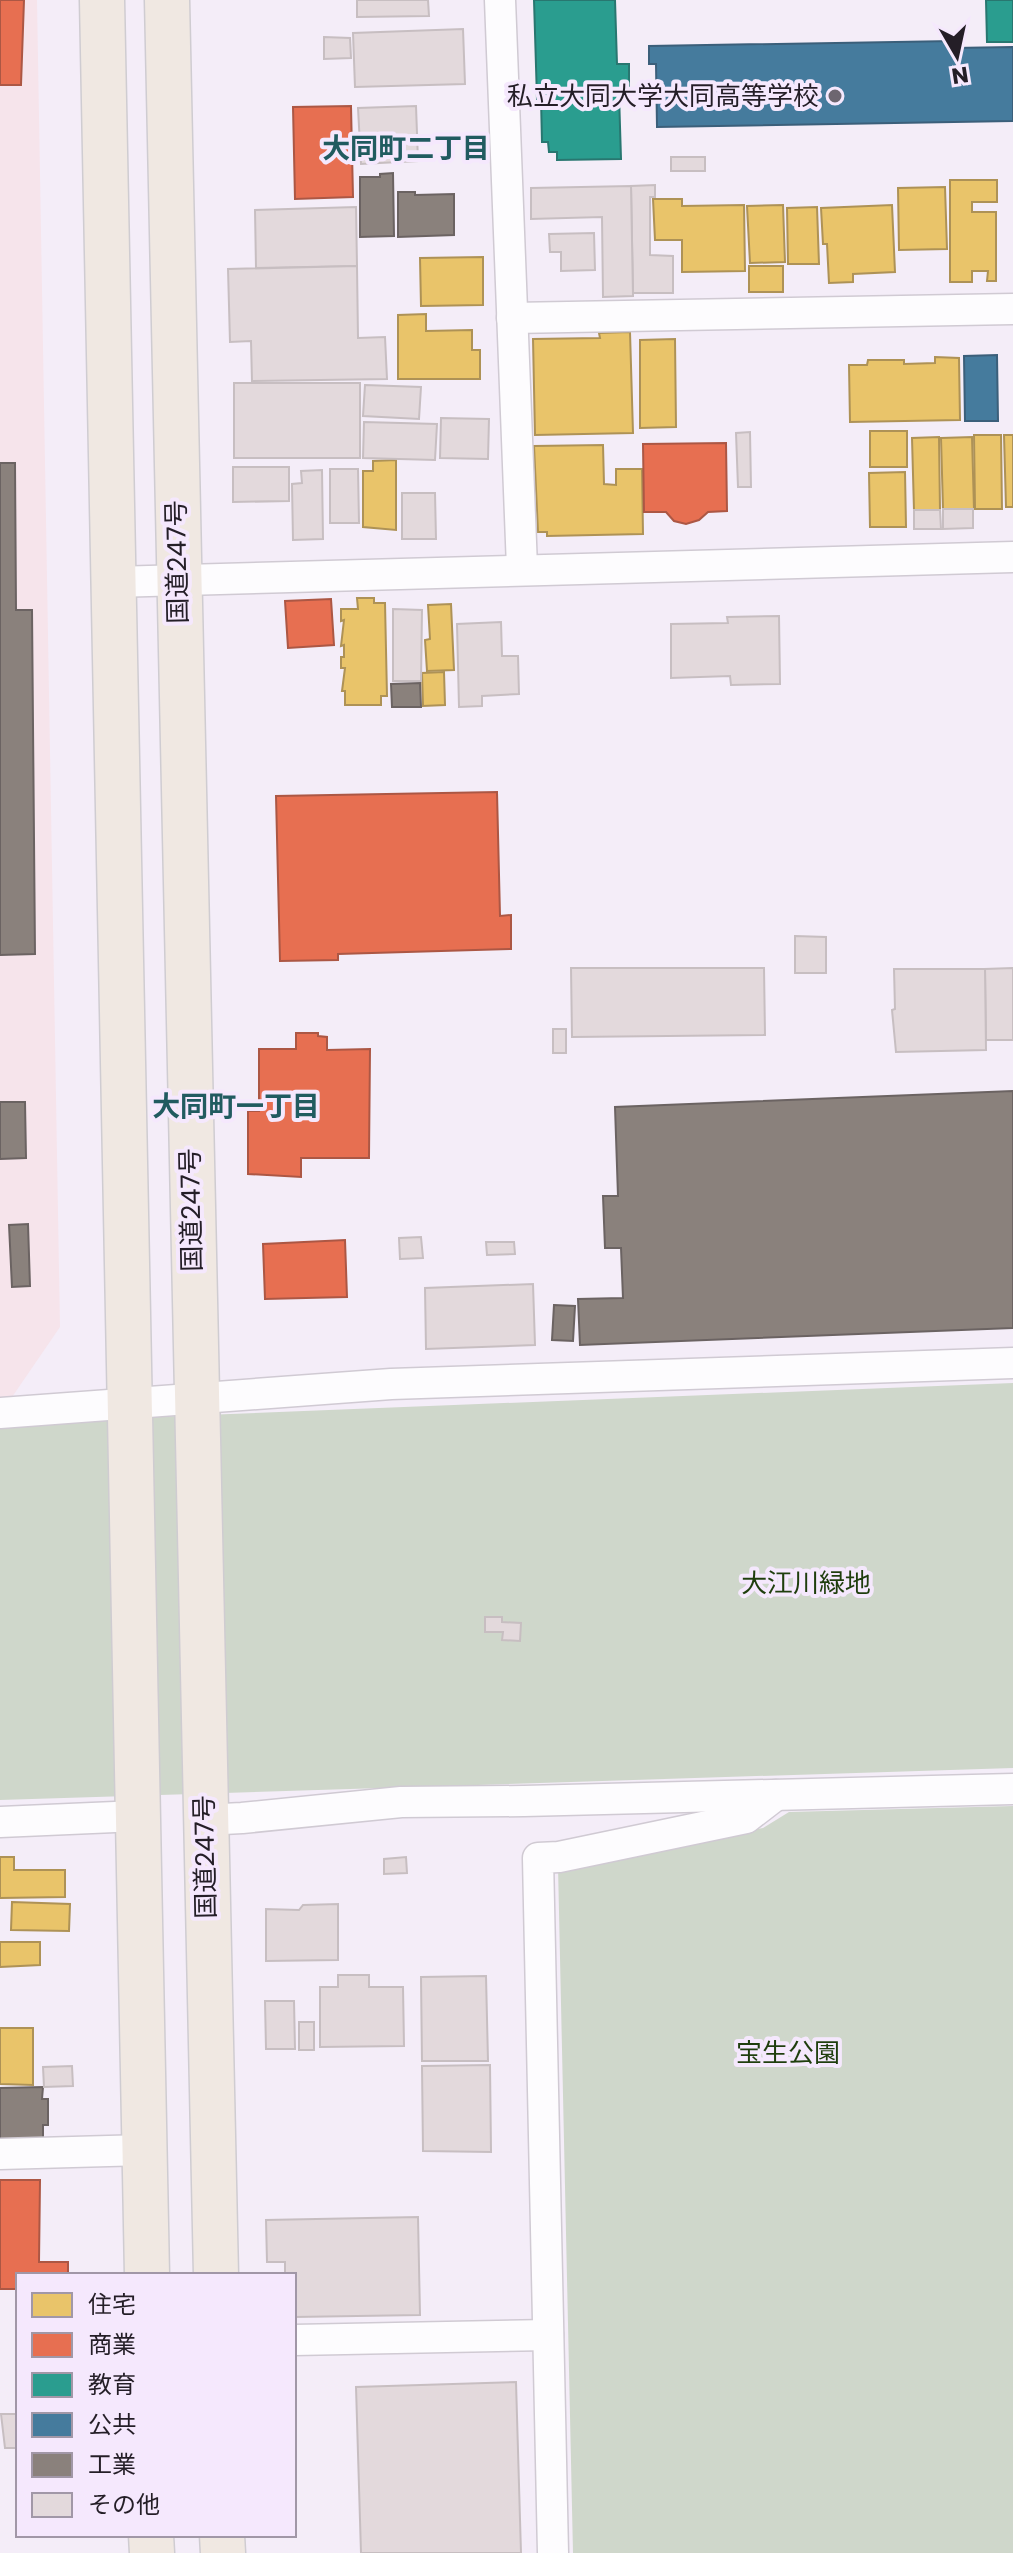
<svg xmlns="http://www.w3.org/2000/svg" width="1013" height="2553" viewBox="0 0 1013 2553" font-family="Poppins,'Noto Sans JP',sans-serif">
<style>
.industrial{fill:#f6e4eb}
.green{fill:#cfd7cb}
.homes{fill:#e9c46a;stroke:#ae9256;stroke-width:2}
.shops{fill:#e76f51;stroke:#ac5744;stroke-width:2}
.schools{fill:#2a9d8f;stroke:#287770;stroke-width:2}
.public{fill:#457b9d;stroke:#3b5f7a;stroke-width:2}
.industry{fill:#8a817c;stroke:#6b6362;stroke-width:2}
.building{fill:#e3d9dc;stroke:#c7bec1;stroke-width:2}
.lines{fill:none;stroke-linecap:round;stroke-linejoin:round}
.minor-casing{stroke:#d0cad3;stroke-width:33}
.trunk-casing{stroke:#cfccd1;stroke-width:47}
.minor{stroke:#fdfcfe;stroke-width:30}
.trunk{stroke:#f0e8e2;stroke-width:44}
.poi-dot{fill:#6d6670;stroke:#f5e8fd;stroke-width:3}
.labels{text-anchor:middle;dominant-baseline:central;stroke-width:8;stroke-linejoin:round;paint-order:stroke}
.poi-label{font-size:26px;fill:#241e27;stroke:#f5e8fd;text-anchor:end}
.street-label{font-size:26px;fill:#241e27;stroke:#f5e8fd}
.park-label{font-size:26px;fill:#1f3e0d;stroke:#f5e8fd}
.neighbourhood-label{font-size:28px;font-weight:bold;fill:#215b60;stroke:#f5e8fd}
</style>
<rect width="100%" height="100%" fill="#f4edf8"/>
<path class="industrial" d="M0,0H37L60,1327L10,1400H0Z"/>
<g class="green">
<path d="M1013,1383V1768L0,1800V1423Z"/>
<path d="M1013,1806V2553H573L558,1866L763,1828L789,1812Z"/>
</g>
<g class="homes">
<path d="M950,180H997V202H972V212H996V281H987L988,271H972V282H950Z"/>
<path d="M945,187L947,249L899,250L898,188Z"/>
<path d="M653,199H682V206L744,205L745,271L682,272V240H655Z"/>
<path d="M783,205L785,262L750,263L747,206Z"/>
<path d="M892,205L895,272L853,274V282L829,283L827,244H823L821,208Z"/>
<path d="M817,207L819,264H788L787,208Z"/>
<path d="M483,257V305L421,306L420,258Z"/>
<rect x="749" y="266" width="34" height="26"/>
<path d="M426,314V331L472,330V350H480V379H398V315Z"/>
<path d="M630,332L633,433L535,435L533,339L600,338L599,333Z"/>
<path d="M675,339L676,427L640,428V340Z"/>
<path d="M935,357L959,358L960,420L850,422L849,365H867L868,360H904V364L935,363Z"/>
<rect x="870" y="431" width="37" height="36"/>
<path d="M974,435H1001L1002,509H975Z"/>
<path d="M1004,435H1013V507H1006Z"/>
<path d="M939,437L940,510H914L912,438Z"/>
<path d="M972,437L974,509H943L941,438Z"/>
<path d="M603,445L604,484L616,485V469H642L643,534L547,536V532H538L534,446Z"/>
<path d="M396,460V530L363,527V471H373V461Z"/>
<path d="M905,472L906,527H870L869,473Z"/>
<path d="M357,598H374V603H385L387,696H381V705H345V691H342L345,668H341V657H344V645L341,646L344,620L341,621V609H358Z"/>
<path d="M451,604L454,670L427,671L425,640L430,639L428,605Z"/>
<path d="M444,672L445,705L423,706L422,673Z"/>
<path d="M0,1857H14V1870H65V1897L0,1898Z"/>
<path d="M12,1902L70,1904L69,1931L11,1930Z"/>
<path d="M0,1942H40V1965L0,1967Z"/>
<path d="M0,2028H33V2085L0,2084Z"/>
</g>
<g class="shops">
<path d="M0,0H24L21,85H0Z"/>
<path d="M351,106L353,197L295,199L293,107Z"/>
<path d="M726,443L727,511L708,512L699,520L686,524L674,521L666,512H644L643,444Z"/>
<path d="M331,599L334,645L288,648L285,601Z"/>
<path d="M497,792L500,916L511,915V949L338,954V960L280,961L276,796Z"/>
<path d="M296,1033H318V1036L327,1037V1050L370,1049L369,1158H301V1177L248,1174V1111H259V1049H296Z"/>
<path d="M345,1240L347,1297L265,1299L263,1244Z"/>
<path d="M0,2180H40L39,2262H68V2275H18V2289H0Z"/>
</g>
<g class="schools">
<path d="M534,0H615L617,64H629V94H619L621,159L557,160V152H549L548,142H542L541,99H537Z"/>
<path d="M986,0H1013V42H987Z"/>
</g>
<g class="public">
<path d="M953,41V48L1013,47V121L657,127L656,64H649V46Z"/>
<path d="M997,355L998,421H965L964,356Z"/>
</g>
<g class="industry">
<path d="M393,173L394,236L360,237V177H380V174Z"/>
<path d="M398,192H415V195L454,194V235L398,237Z"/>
<path d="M0,463H15L16,610H32L35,954L0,955Z"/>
<path d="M420,683L421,707H392L391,684Z"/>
<path d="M1013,1091V1328L580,1345L578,1299L623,1298L621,1248H605L603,1196H618L615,1107Z"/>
<path d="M0,1102H25L26,1158L0,1159Z"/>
<path d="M28,1224L30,1286L12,1287L9,1225Z"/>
<path d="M554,1305L575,1306L573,1341L552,1340Z"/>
<path d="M43,2087L42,2099H48V2125H43V2141L0,2142V2088Z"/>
</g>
<g class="building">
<path d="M357,0H428L429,16L357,17Z"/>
<path d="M463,29L465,84L355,87L353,33Z"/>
<path d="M324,37L350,38L351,58L324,59Z"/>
<path d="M416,106L418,161L361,164L358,108Z"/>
<rect x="671" y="157" width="34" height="14"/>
<path d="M655,185V197H650V255L673,256V293H633L631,186Z"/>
<path d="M631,186L633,296L603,297L602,217L531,219V188Z"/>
<path d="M356,207L357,266L256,268L255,210Z"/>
<path d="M594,233L595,270L561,271V252H550L549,234Z"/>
<path d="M357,266L358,338L385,337L387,379L252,381L251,341L230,342L228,269Z"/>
<rect x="234" y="383" width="126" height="75"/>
<path d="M365,385L421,387L419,419L363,416Z"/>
<path d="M441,418L489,419L488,459L440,458Z"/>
<path d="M364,422L437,424L435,460L363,458Z"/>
<path d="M750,432L751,487H738L736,433Z"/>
<path d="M233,467H289V501L233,502Z"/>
<path d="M330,469H358L359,523H330Z"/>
<path d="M322,470L323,539L293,540L292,484L302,483L301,471Z"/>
<path d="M402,493H435L436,539H402Z"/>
<path d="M943,509H973V528L943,529Z"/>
<path d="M914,510H940L941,529H914Z"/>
<path d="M393,609L422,610L421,681H393Z"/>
<path d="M779,616L780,684L731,685L730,676L671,678V624L728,623L727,617Z"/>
<path d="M501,622L502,656H518L519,694L482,696V706L459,707L457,624Z"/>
<path d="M795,936L826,937V973H795Z"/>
<path d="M571,968H764L765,1035L572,1037Z"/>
<path d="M1013,968V1040H986L985,969Z"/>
<path d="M894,969H985L986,1050L896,1052L892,1010L895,1009Z"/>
<rect x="553" y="1029" width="13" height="24"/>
<path d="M421,1237L423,1258L400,1259L399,1238Z"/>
<path d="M486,1242H514L515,1254L487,1255Z"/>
<path d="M533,1284L535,1345L426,1349L425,1288Z"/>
<path d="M485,1617H502V1622L521,1623L520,1641L502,1640L503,1632H485Z"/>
<path d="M406,1857L407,1873L384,1874V1859Z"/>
<path d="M338,1904V1960L266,1961V1909L299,1910L303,1905Z"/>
<path d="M338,1975H369V1987H403L404,2046L320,2047V1987H338Z"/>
<path d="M486,1976L488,2061H422L421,1977Z"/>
<path d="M265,2001H294L295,2049H266Z"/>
<rect x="299" y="2022" width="15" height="28"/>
<path d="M490,2065L491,2152L423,2151L422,2066Z"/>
<path d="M72,2066L73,2086L44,2087L43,2067Z"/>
<path d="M418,2217L420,2315L294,2317V2275H285V2262H267L266,2220Z"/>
<path d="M516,2382L521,2553H361L356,2387Z"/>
<path d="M1,2414H18V2448H5Z"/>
</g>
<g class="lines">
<defs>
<g id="minor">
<path d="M500,0L522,568"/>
<path d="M512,318L1013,309"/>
<path d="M113,582L1013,557"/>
<path d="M0,1413L391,1384L1013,1363"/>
<path d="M204,1820L242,1818L401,1802L524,1801L1013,1789"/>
<path d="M0,1822L138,1816"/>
<path d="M0,2154L145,2150"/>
<path d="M294,2340L548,2335"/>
<path d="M553,2553L538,1858L559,1857L746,1818L776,1795"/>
</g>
<g id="trunk">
<path d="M102,0L147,2275"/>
<path d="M167,0L216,2275"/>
<path d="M151,2535L152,2553"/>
<path d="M222,2535L223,2553"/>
</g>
</defs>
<use href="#minor" class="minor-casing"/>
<use href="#trunk" class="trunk-casing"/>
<use href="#minor" class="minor"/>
<use href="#trunk" class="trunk"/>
</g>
<circle class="poi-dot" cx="835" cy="96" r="8"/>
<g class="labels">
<g class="poi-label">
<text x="819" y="96">私立大同大学大同高等学校</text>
</g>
<g class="street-label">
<text transform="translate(177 562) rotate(-91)">国道247号</text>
<text transform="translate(191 1210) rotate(-91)">国道247号</text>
<text transform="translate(205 1857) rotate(-91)">国道247号</text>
</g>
<g class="park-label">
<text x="806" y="1583">大江川緑地</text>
<text x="788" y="2053">宝生公園</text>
</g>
<g class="neighbourhood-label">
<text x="406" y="148">大同町二丁目</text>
<text x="236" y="1106">大同町一丁目</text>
</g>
</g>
<rect x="16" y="2273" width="280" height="264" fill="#f5e8fd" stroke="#a197a7" stroke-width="2"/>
<rect x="32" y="2293" width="40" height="24" fill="#e9c46a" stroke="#a197a7" stroke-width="2"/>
<text x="88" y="2313" font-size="24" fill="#241e27">住宅</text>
<rect x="32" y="2333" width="40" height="24" fill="#e76f51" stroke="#a197a7" stroke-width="2"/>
<text x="88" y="2353" font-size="24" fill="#241e27">商業</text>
<rect x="32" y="2373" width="40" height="24" fill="#2a9d8f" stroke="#a197a7" stroke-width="2"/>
<text x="88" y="2393" font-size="24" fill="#241e27">教育</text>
<rect x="32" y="2413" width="40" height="24" fill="#457b9d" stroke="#a197a7" stroke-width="2"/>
<text x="88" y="2433" font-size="24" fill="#241e27">公共</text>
<rect x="32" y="2453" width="40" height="24" fill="#8a817c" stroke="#a197a7" stroke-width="2"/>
<text x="88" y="2473" font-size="24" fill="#241e27">工業</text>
<rect x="32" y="2493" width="40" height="24" fill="#e3d9dc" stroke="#a197a7" stroke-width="2"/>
<text x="88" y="2513" font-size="24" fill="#241e27">その他</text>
<g transform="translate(957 56) rotate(171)" stroke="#f5e8fd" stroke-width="6" paint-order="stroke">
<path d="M0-6L14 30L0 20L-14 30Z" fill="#241e27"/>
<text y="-12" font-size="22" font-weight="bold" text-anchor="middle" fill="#241e27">N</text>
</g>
</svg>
